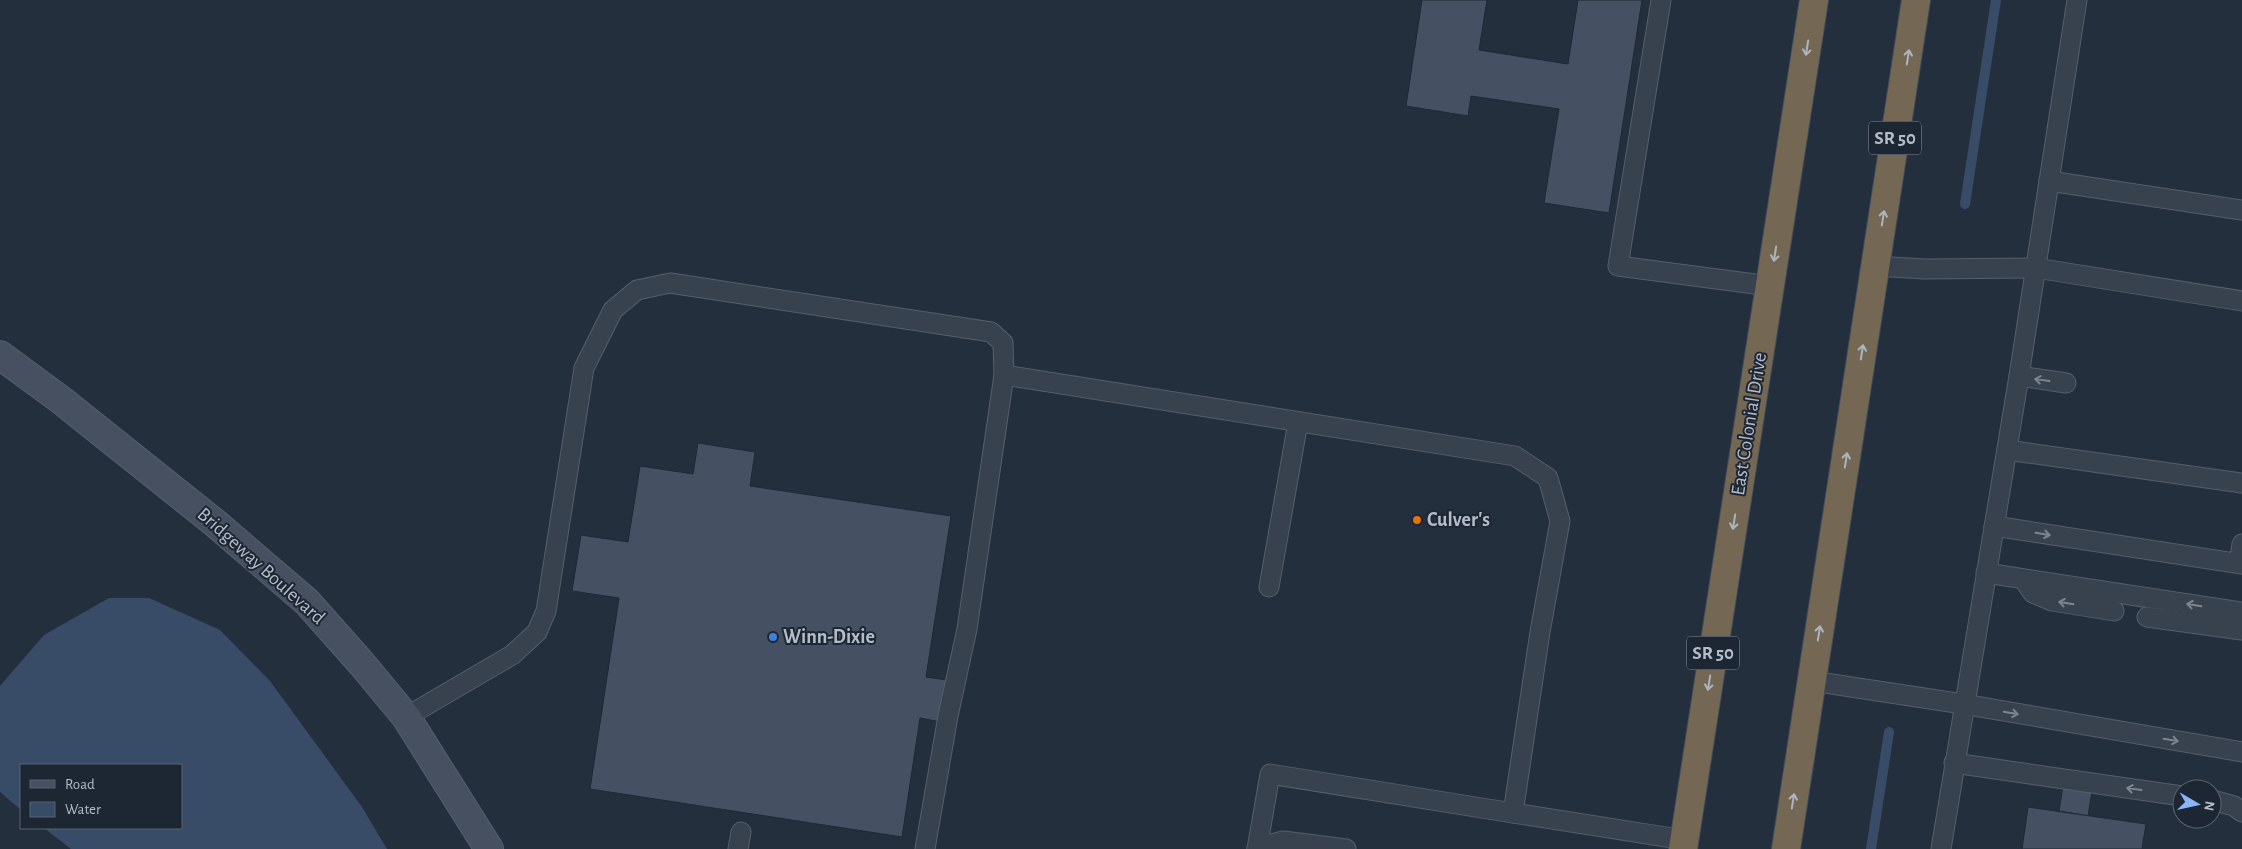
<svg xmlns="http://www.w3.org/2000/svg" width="2242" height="849" viewBox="0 0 2242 849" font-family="'Alegreya Sans',sans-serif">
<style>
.water{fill:#394c67}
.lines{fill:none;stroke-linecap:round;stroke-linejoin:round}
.stream{stroke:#394c67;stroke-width:10}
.building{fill:#455162;stroke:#1f2835}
.lane-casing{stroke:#565f6c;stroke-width:21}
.secondary-casing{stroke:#565f6c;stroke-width:30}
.highway-casing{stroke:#434c59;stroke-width:30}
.lane{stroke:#38414e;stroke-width:19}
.secondary{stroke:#465061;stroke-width:28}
.highway{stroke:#746855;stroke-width:28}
.oneway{stroke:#aeb4bd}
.oneway2{stroke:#7c8592}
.food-dot{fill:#e8710a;stroke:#1d2633;stroke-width:2}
.shop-dot{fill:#3f7fe0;stroke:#1d2633;stroke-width:2}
.labels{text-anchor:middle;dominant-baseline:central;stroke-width:4;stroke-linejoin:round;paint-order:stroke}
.shield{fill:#1d2633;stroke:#878f9c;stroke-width:1}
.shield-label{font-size:19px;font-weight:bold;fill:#b4bcc9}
.street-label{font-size:20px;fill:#b4bcc9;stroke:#1d2633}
.poi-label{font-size:20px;font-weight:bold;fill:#b4bcc9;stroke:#1d2633;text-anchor:start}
</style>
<rect width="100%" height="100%" fill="#242f3e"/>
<path class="water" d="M109,598H149L220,630L270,681L362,807L387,849H71L44,828H181V765H21V810L0,792V686L44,635Z"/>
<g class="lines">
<g class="stream">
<path d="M1965,204L1996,0"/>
<path d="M1871,849L1889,732"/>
</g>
</g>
<g class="building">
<path d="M1422,0H1487L1479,50L1568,64L1578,0H1642L1609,213L1544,203L1559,109L1471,96L1468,116L1406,106Z"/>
<path d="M698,443L755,452L750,486L951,516L926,677L947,680L941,722L920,718L902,837L590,789L619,598L572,591L581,535L628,542L640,466L693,474Z"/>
<path d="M2064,780L2093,785L2088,816L2059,811Z"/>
<path d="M2028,807L2146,824L2142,849H2022Z"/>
</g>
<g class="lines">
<defs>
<g id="lane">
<path d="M1661,0L1618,266L1770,286"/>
<path d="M2049,181L2242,210"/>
<path d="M1875,266L1924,269L2036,268L2242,301"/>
<path d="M2019,376L2066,383"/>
<path d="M2007,450L2242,483"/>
<path d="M1994,526L2242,564"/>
<path d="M2239,563L2242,544"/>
<path d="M1986,573L2242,612"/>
<path d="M2024,580L2033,593L2052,601L2114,611"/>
<path d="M1269,587L1298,422"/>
<path d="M2147,617L2242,630"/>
<path d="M1812,681L1963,704L2242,752"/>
<path d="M406,717L512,655L537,632L546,611L584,368L613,310L637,290L670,283L991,332L1003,343L1004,375"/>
<path d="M1954,763L2182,796"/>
<path d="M2212,800L2234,806L2242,812"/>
<path d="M1257,848L1283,841L1346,849"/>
<path d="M738,849L741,832"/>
<path d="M925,849L948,716L967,629L1004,375L1515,456L1548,478L1560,521L1540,632L1513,813L1685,840"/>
<path d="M1257,849L1270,774L1513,813"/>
<path d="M1941,849L2019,376L2077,0"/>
</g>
<path id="secondary" d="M0,355L61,400L215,523L307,602L362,664L406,717L489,849"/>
<g id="highway">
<path d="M1683,849L1814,0"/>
<path d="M1786,849L1916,0"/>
</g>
</defs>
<use href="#lane" class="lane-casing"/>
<use href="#secondary" class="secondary-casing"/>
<use href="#highway" class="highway-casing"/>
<use href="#lane" class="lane"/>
<use href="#secondary" class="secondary"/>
<use href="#highway" class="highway"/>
</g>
<defs><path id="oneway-shaft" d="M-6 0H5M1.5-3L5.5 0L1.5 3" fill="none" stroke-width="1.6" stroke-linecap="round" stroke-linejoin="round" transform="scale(1.25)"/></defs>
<g class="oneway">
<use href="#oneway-shaft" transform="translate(1807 48) rotate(99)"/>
<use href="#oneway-shaft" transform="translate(1908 57) rotate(-81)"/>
<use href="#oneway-shaft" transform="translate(1883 218) rotate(-81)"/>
<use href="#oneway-shaft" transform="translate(1775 254) rotate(99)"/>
<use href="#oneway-shaft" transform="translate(1862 352) rotate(-81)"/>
<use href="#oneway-shaft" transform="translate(1846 460) rotate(-81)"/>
<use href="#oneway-shaft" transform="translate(1734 522) rotate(99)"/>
<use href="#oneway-shaft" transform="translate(1819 633) rotate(-81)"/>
<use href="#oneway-shaft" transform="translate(1709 683) rotate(99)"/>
<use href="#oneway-shaft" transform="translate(1793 801) rotate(-81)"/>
</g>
<g class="oneway2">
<use href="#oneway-shaft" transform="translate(2042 380) rotate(-172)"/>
<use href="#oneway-shaft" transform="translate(2043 534) rotate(9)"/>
<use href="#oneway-shaft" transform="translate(2066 603) rotate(-171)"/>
<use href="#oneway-shaft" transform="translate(2194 605) rotate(-171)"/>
<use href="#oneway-shaft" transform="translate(2011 713) rotate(10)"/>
<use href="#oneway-shaft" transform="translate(2171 740) rotate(10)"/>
<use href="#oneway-shaft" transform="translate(2134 789) rotate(-172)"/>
</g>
<circle class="food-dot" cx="1417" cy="520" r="5"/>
<circle class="shop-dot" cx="773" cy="637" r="5"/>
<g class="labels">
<g class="shield">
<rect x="1869" y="121.5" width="52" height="33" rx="4"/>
<rect x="1687" y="636.5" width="52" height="33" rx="4"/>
</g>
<g class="shield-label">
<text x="1895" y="138">SR 50</text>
<text x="1713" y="653">SR 50</text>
</g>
<g class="street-label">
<text transform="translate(1749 424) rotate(-81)">East Colonial Drive</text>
<text transform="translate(261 566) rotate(42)">Bridgeway Boulevard</text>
</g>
<g class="poi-label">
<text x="1427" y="520">Culver's</text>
<text x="783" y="637">Winn-Dixie</text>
</g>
</g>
<rect x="20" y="764" width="162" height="65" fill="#1d2633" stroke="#59626f"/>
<rect x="30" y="780" width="25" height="8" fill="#465061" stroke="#59626f"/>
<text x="65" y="789" font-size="15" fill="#b4bcc9">Road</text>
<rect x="30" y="802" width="25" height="15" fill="#394c67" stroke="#59626f"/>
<text x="65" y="814" font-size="15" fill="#b4bcc9">Water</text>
<g transform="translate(2197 804) rotate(99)"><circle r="24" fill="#1d2633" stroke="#59626f"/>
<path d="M0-4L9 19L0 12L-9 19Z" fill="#8ab4f8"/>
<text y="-8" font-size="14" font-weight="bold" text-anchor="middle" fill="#b4bcc9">N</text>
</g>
</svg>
